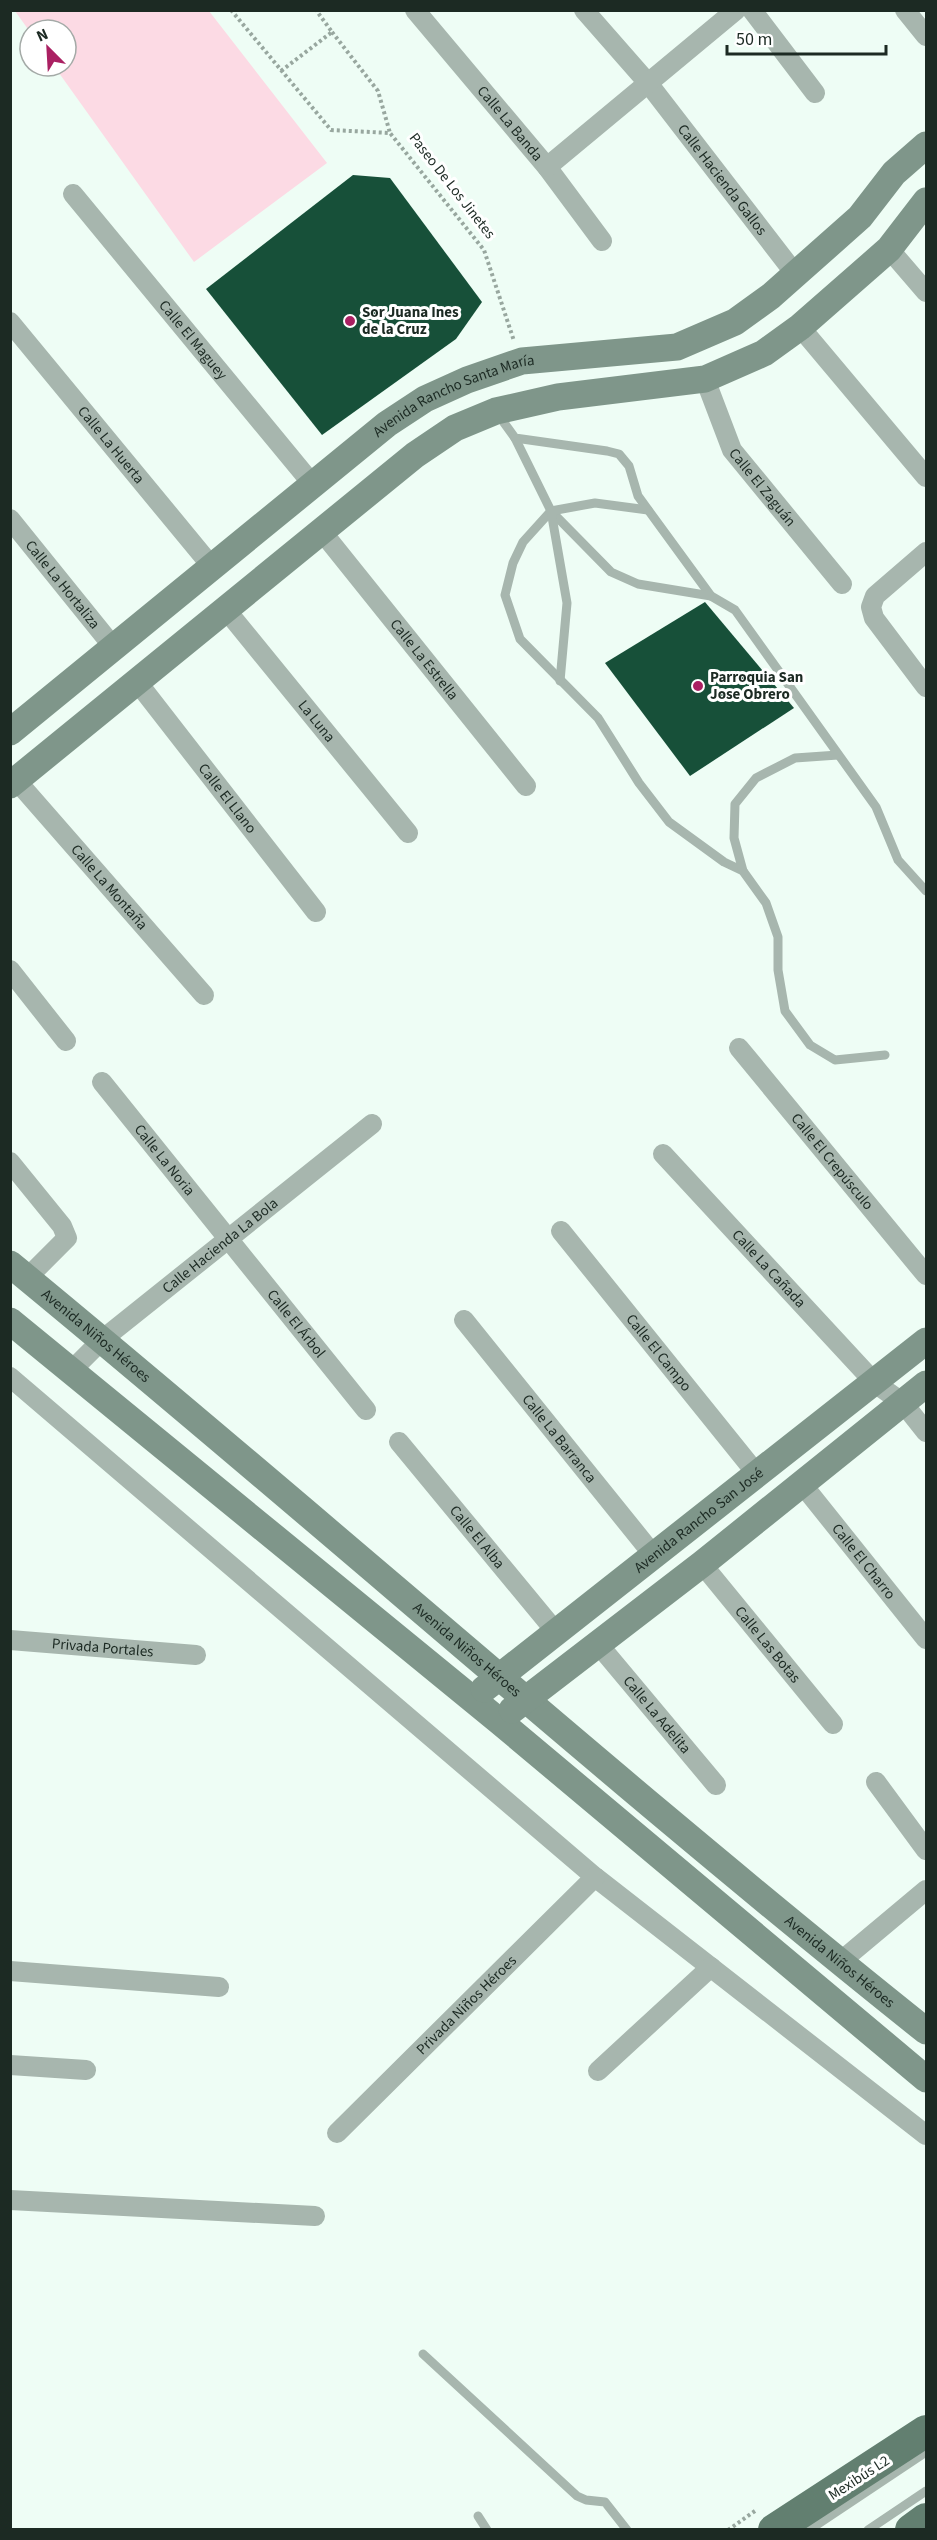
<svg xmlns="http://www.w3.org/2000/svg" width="937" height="2540" viewBox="0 0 937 2540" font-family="'Source Sans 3',sans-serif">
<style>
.green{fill:#fcdae4}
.building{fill:#175039}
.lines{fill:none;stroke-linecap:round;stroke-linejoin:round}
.path{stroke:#98a79f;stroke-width:4;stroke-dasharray:3 3;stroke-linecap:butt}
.lane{stroke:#a7b6ae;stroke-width:9}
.street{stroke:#a7b6ae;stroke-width:20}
.secondary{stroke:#7f968a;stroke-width:27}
.primary{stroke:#627f70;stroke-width:32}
.poi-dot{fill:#aa2062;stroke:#fff;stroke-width:2}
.labels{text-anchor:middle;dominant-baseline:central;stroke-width:6;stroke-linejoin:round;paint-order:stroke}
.street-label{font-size:15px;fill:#1c2a23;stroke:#fff}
.poi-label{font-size:15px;font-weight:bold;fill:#1c2a23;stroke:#fff;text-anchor:start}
</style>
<rect width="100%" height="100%" fill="#eefdf5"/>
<path class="green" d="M15,11H209L327,163L194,262L54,66H66V30L30,32Z"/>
<g class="building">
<path d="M353,175L390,178L482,302L456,339L322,435L206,289Z"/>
<path d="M705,602L794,708L690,776L605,663Z"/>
</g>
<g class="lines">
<g class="path">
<path d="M231,10L331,130L390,133L484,250L514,341"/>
<path d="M332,32L378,91L390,133"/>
<path d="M281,71L332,32L316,10"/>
<path d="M728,2530L755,2511"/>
</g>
<g class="lane">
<path d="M497,413L515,438L607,451L619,454L629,466L638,496L711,596L735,610L876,807L898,860L926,891"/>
<path d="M515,438L551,511L611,572L638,584L711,596"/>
<path d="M551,511L523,542L513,563L505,595L520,639L598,718L639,783L669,822L724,862L743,871L766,903L778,937V970L785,1011L810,1045L835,1060L885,1055"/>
<path d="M560,681L567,603L551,511L595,503L648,510"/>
<path d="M743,871L734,838L735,804L756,778L795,758L838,755"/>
<path d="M423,2354L577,2496L586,2500L605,2502L627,2530"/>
<path d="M478,2516L487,2530"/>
<path d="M809,2530L926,2452"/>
<path d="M868,2530L926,2491"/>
</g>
<g class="street">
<path id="s1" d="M415,10L547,167L602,241"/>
<path id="s2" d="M584,10L648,83L796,275"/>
<path d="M752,10L815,93"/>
<path d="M905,10L926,36"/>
<path d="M547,167L736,10"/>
<path id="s3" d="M73,194L314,486"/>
<path d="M889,249L926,292"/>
<path id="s4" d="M10,322L213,568"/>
<path d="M800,327L926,477"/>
<path id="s5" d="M705,379L732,450L842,584"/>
<path id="s6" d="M10,519L115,649"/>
<path id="s7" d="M323,533L526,786"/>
<path d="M926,552L875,596L871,607L874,618L926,687"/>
<path id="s8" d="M227,611L408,833"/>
<path id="s9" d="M138,683L316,912"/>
<path id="s10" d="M16,780L204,995"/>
<path d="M10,970L66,1041"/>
<path id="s11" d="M739,1048L926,1275"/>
<path id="s12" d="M102,1082L366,1410"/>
<path id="s13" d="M663,1154L875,1383L903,1403L926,1432"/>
<path d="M10,1162L62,1226L67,1238L27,1278"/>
<path id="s14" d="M561,1231L756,1473"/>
<path id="s15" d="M464,1320L655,1557"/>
<path id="s16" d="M71,1371L103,1339L372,1124"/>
<path d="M10,1377L595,1877L926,2135"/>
<path id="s17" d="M399,1442L556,1632"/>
<path id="s18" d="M802,1484L926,1639"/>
<path id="s19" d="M702,1564L833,1724"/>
<path id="s20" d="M10,1640L196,1655"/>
<path id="s21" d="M598,1644L716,1785"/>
<path d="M876,1782L926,1850"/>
<path d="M840,1962L926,1890"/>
<path d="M10,1971L219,1987"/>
<path d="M10,2065L86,2070"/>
<path d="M598,2071L711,1967"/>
<path id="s22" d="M337,2133L595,1877"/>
<path d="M10,2200L315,2216"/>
</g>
<g class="secondary">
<path id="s23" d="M10,732L387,424L425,399L467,380L522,361L677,347L735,322L771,296L860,217L894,173L926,145"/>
<path d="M10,785L415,455L455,428L496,411L558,397L705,379L764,353L800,327L889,249L926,201"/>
<path id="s24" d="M10,1264C318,1517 615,1783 926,2031"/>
<path d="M10,1321L499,1721L926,2079"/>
<path id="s25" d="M484,1689L926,1341"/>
<path d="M512,1710L702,1564L926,1384"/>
</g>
<g class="primary">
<path d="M774,2530L926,2431"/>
<path d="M911,2530L926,2519"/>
</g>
</g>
<g class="poi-dot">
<circle cx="350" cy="321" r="6"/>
<circle cx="698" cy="686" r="6"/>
</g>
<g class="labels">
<g class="street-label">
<text stroke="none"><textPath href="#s1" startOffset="148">Calle La Banda</textPath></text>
<text stroke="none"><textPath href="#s2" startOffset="219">Calle Hacienda Gallos</textPath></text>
<text transform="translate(452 186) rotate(52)">Paseo De Los Jinetes</text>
<text stroke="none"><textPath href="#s3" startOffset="189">Calle El Maguey</textPath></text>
<text stroke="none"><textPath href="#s23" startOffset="560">Avenida Rancho Santa María</textPath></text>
<text stroke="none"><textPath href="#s4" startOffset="159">Calle La Huerta</textPath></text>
<text stroke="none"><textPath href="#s5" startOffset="124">Calle El Zaguán</textPath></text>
<text stroke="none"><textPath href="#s6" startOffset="84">Calle La Hortaliza</textPath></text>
<text stroke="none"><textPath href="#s7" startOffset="162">Calle La Estrella</textPath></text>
<text stroke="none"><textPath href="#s8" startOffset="142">La Luna</textPath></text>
<text stroke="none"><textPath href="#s9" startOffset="146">Calle El Llano</textPath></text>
<text stroke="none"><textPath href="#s10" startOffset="142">Calle La Montaña</textPath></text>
<text stroke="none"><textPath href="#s12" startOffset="100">Calle La Noria</textPath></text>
<text stroke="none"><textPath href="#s11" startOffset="147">Calle El Crepúsculo</textPath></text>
<text stroke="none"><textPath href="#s16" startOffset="195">Calle Hacienda La Bola</textPath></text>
<text stroke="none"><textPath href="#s13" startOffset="156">Calle La Cañada</textPath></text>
<text stroke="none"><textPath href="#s12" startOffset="310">Calle El Árbol</textPath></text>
<text stroke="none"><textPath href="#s24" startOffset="112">Avenida Niños Héroes</textPath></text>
<text stroke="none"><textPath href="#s14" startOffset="156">Calle El Campo</textPath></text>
<text stroke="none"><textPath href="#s15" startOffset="152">Calle La Barranca</textPath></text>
<text stroke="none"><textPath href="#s25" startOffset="273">Avenida Rancho San José</textPath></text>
<text stroke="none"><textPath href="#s17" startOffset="123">Calle El Alba</textPath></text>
<text stroke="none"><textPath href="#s18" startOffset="99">Calle El Charro</textPath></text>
<text stroke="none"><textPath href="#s19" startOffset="104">Calle Las Botas</textPath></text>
<text stroke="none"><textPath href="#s20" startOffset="93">Privada Portales</textPath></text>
<text stroke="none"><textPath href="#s24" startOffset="598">Avenida Niños Héroes</textPath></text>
<text stroke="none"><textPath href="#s21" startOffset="92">Calle La Adelita</textPath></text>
<text stroke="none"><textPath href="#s24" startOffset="1084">Avenida Niños Héroes</textPath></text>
<text stroke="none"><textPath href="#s22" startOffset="182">Privada Niños Héroes</textPath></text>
<text transform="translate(859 2478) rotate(-33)">Mexibús L2</text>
</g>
<g class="poi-label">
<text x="362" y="312">Sor Juana Ines<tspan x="362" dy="17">de la Cruz</tspan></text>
<text x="710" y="677">Parroquia San<tspan x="710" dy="17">Jose Obrero</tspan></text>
</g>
</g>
<rect width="937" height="2540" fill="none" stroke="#1c2a23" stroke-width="24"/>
<g transform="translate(48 48) rotate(336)"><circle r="28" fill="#ffffff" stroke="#a4aaa7" stroke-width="1.5"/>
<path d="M0-4.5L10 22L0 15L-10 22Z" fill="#aa2062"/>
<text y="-9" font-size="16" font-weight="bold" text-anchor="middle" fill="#1c2a23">N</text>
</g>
<path d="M727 45v9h159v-9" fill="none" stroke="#1c2a23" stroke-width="3"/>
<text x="736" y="45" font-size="18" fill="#1c2a23" stroke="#ffffff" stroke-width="4.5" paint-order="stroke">50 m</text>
</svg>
